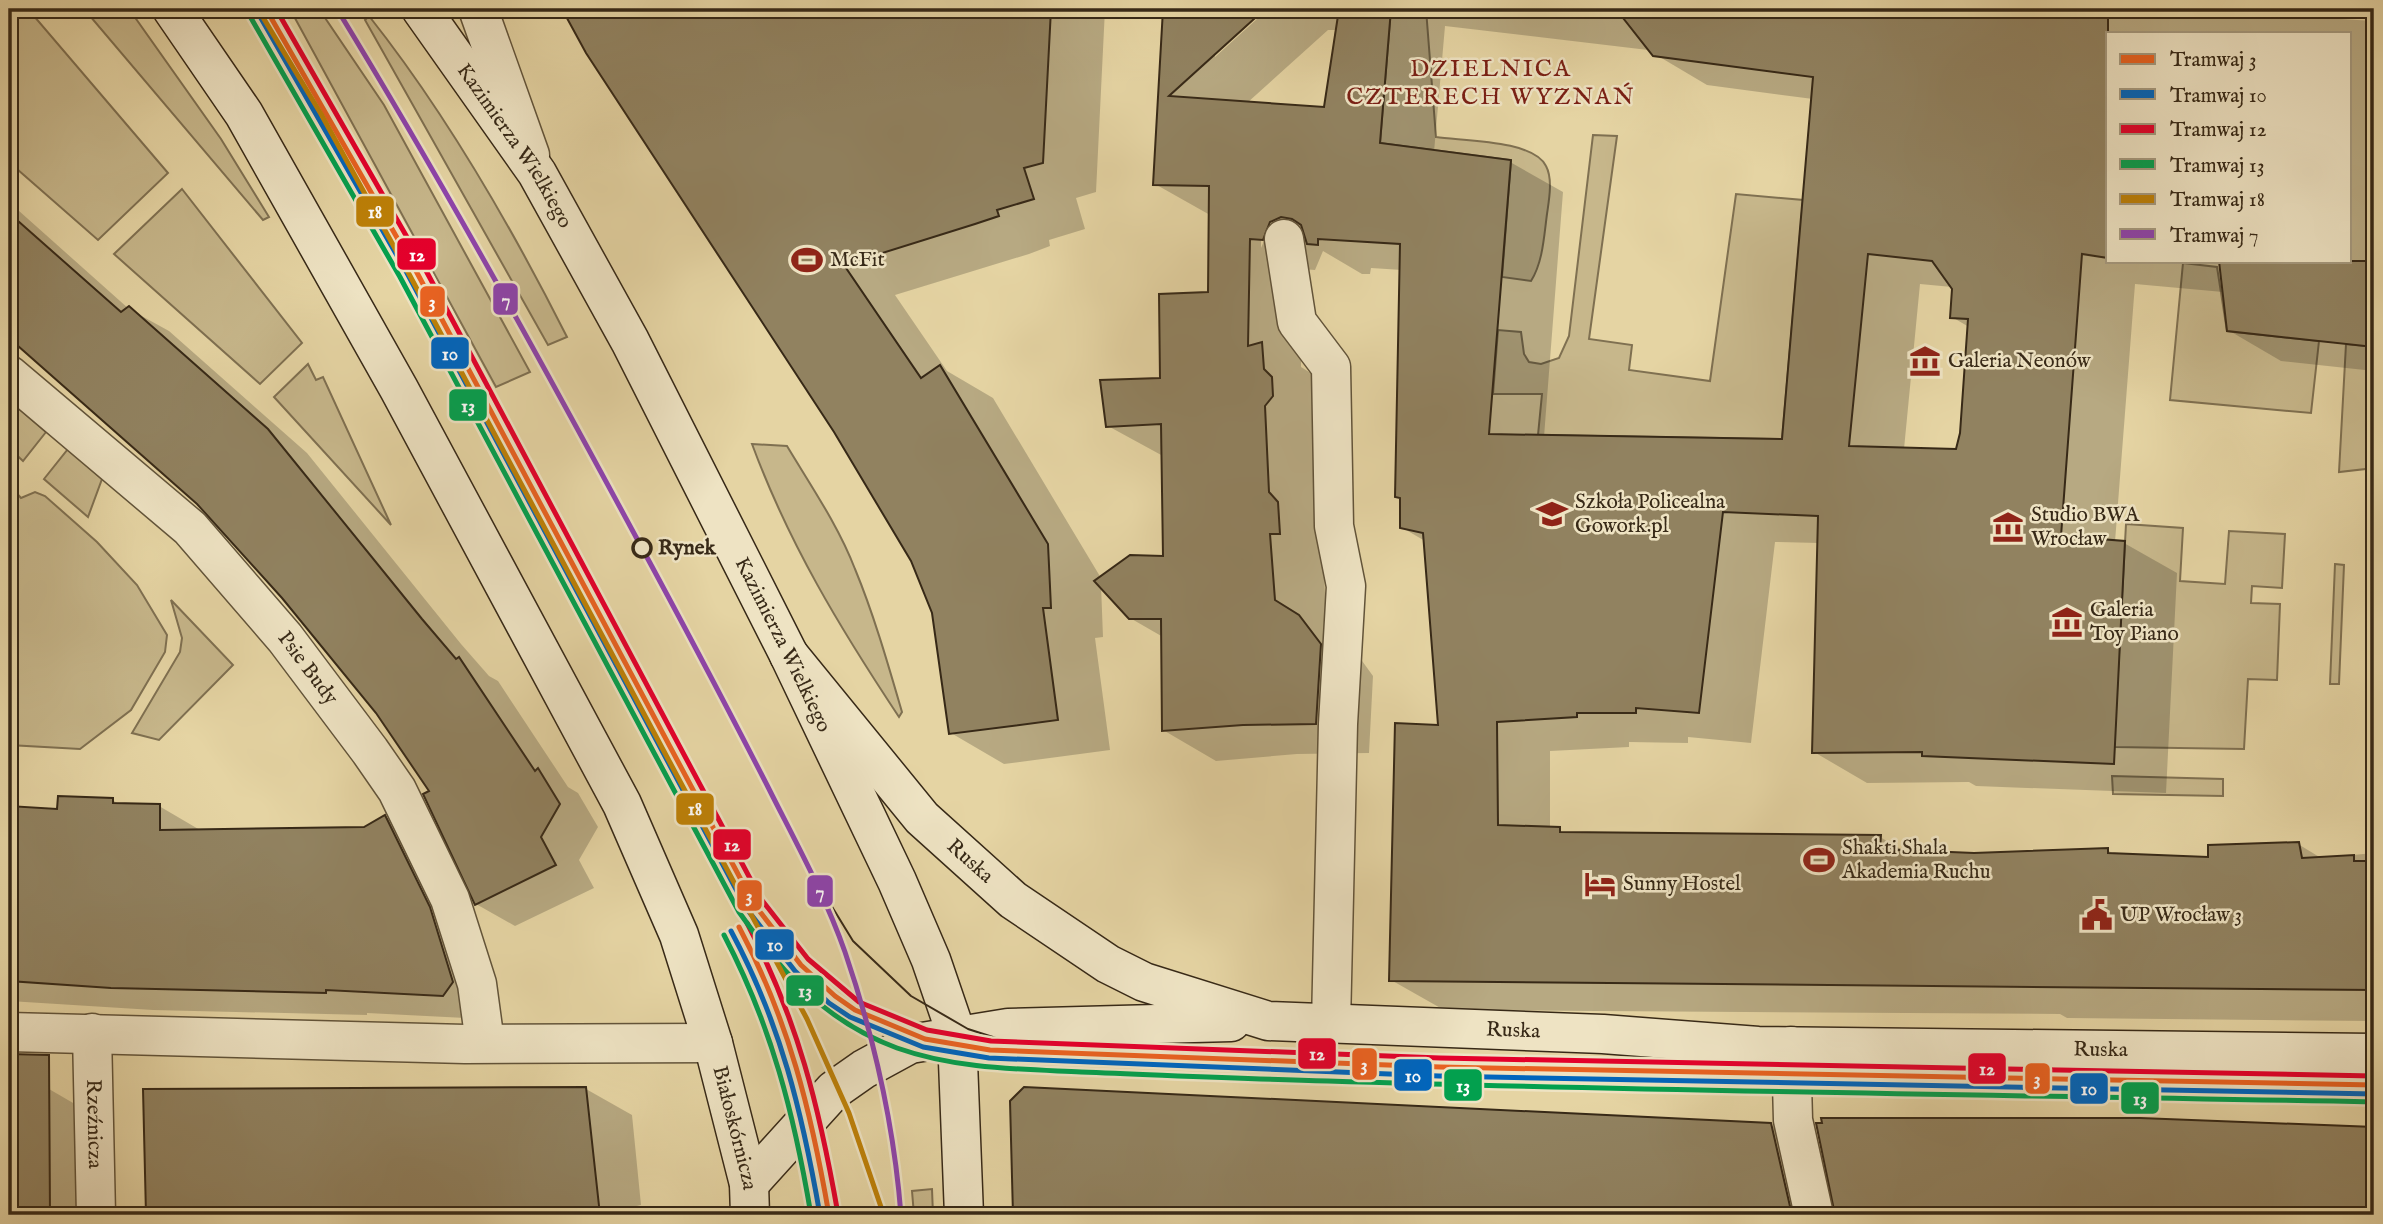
<svg xmlns="http://www.w3.org/2000/svg" width="2383" height="1224" viewBox="0 0 2383 1224" font-family="'IM FELL English',serif">
<style>
.green{fill:#c7b78b;stroke:#7f7051;stroke-width:2}
.shadow{fill:#0003;fill-rule:evenodd}
.building{fill:#918260;stroke:#372917;stroke-width:2;fill-rule:evenodd}
.lines{fill:none;stroke-linecap:round;stroke-linejoin:round}
.street-casing{stroke:#62543a;stroke-width:41}
.secondary-casing{stroke:#372917;stroke-width:41}
.street{stroke:#eee3c3;stroke-width:38}
.secondary{stroke:#eee3c3;stroke-width:38}
.tram{stroke:#372917;stroke-width:2}
.tram-1-casing{stroke:#eee3c3;stroke-width:10}
.tram-2-casing{stroke:#eee3c3;stroke-width:10}
.tram-3-casing{stroke:#eee3c3;stroke-width:10}
.tram-4-casing{stroke:#eee3c3;stroke-width:10}
.tram-5-casing{stroke:#eee3c3;stroke-width:10}
.tram-6-casing{stroke:#eee3c3;stroke-width:10}
.tram-1{stroke:#e96221;stroke-width:5}
.tram-2{stroke:#0065bd;stroke-width:5}
.tram-3{stroke:#e4002b;stroke-width:5}
.tram-4{stroke:#03a04e;stroke-width:5}
.tram-5{stroke:#bd8007;stroke-width:5}
.tram-6{stroke:#8e44ad;stroke-width:5}
.stop-dot{fill:#eee3c3;stroke:#372917;stroke-width:3.5}
.labels{text-anchor:middle;dominant-baseline:central;stroke-width:5;stroke-linejoin:round;paint-order:stroke}
.street-label{font-size:21px;fill:#372917;stroke:#eee3c3}
.poi-label{font-size:21px;fill:#372917;stroke:#eee3c3;text-anchor:start}
.stop-label{font-size:21px;font-weight:bold;fill:#372917;stroke:#eee3c3;text-anchor:start}
.quarter-label{font-size:24px;letter-spacing:2px;fill:#7a1f14;stroke:#eee3c3}
.line-badge{stroke:#eee3c3;stroke-width:2.5}
.badge-label{font-size:19px;text-anchor:middle;font-weight:bold;fill:#fff}
</style>
<rect width="100%" height="100%" fill="#e5d4a3"/>
<filter id="stains"><feTurbulence type="fractalNoise" baseFrequency=".00286" numOctaves="4"/><feColorMatrix values="0 0 0 0 .2 0 0 0 0 .09 0 0 0 0 .02 0 0 0 .5 -.17"/></filter>
<radialGradient id="worn" r=".72"><stop offset=".6" stop-color="#630" stop-opacity="0"/><stop offset="1" stop-color="#630" stop-opacity=".3"/></radialGradient>
<g class="green">
<path d="M9,9H28L168,173L98,240L9,162Z"/>
<path d="M84,9H129L221,139L269,217L263,220Z"/>
<path d="M290,9H319L384,105L530,372L496,387Z"/>
<path d="M1391,9H1426L1436,137C1464,141 1533,140 1546,166C1553,179 1549,200 1547,214C1544,236 1543,262 1531,281L1502,277L1511,160L1380,143Z"/>
<path d="M369,16C446,113 511,226 567,337L548,345L365,20Z"/>
<path d="M1593,135L1617,136L1589,339L1632,345L1629,370L1710,381L1736,194L1803,200L1782,439L1538,435L1542,394H1493L1498,330L1521,332L1524,354L1529,362L1541,364L1559,358L1569,336Z"/>
<path d="M182,189L302,343L260,384L114,254Z"/>
<path d="M2183,263L2217,267L2227,331L2319,341L2311,413L2170,400Z"/>
<path d="M2346,344L2374,347V468L2339,472Z"/>
<path d="M308,364L316,380L323,377L391,525L274,397Z"/>
<path d="M9,400L46,432L23,461L9,448Z"/>
<path d="M752,444L787,446C811,486 838,525 855,569C874,615 888,664 902,712L899,717C840,628 789,544 752,444Z"/>
<path d="M68,449L102,479L88,517L44,479Z"/>
<path d="M9,468L11,487L21,498L35,492L45,496L97,542L137,585L167,635L165,652L131,710L80,749L9,745Z"/>
<path d="M2126,524L2183,528L2180,581L2225,584L2229,531L2285,534L2282,588L2252,586L2251,603L2280,604L2277,680L2248,679L2244,749L2114,747Z"/>
<path d="M2335,564L2344,565L2339,684H2330Z"/>
<path d="M171,600L233,665L159,740L132,733L180,652L182,638Z"/>
<path d="M2112,776L2223,779V796L2113,794Z"/>
<path d="M932,1189L933,1215H914L912,1191Z"/>
</g>
<g class="shadow">
<path d="M567,9H1105L1096,192L1076,198L1085,229L1049,240L1050,246L1029,254L895,295L947,371L993,398L1101,578L1165,557L1163,456L1108,426L1162,380L1209,294L1210,215L1155,184L1165,9H1263L1215,52V57L1268,9H2272L2325,18L2374,21V371L2281,361L2228,330L2223,292L2135,284L2115,542L2124,543L2177,573L2166,793L1976,786L1969,782L1867,783L1814,752L1819,543L1775,542L1751,743L1688,737V743L1629,742V747L1550,751V828L1569,834L1880,837L1906,852L1974,855L2107,850L2116,855L2210,859L2298,844L2321,858L2374,853V1021L2067,1018L2060,1014L1444,1010L1391,980L1440,727L1425,541L1401,527L1402,270L1371,268L1370,274H1362L1323,251L1315,270L1302,269L1301,367L1314,375L1327,632L1352,647L1373,676L1369,753L1297,754L1216,761L1163,730V637L1130,618L1101,585L1103,637L1095,638L1110,750L1004,764L951,733L934,613L912,560L836,431L570,20ZM1445,26L1648,50L1707,85L1813,99L1783,440L1544,437L1563,192L1510,162L1434,152ZM1328,30H1335L1325,109L1247,103ZM2108,33H2350V261H2108ZM1271,214L1275,215L1261,248V240ZM1920,284L1952,287V317L1969,327L1962,433L1957,451L1904,449Z"/>
<path d="M9,202L129,309L169,331L307,453L461,644L489,676L498,681L568,787L578,793L598,827L579,860L594,888L515,926L476,904L432,791L378,712L283,597L208,512L9,337Z"/>
<path d="M112,800L121,805L159,806L200,830L364,829L385,817L426,841L485,1019L367,1013V1015L153,1010L9,1001V808L59,811Z"/>
<path d="M9,1089H49L99,1118L100,1215H9Z"/>
<path d="M586,1089L632,1115L641,1205L624,1209L635,1215H350L345,1202L344,1215H148L145,1090Z"/>
<path d="M1011,1102L1771,1125L1825,1156L2140,1119L2374,1129V1215H1014Z"/>
</g>
<g class="building">
<path d="M562,9H1051L1043,163L1024,168L1034,199L997,210L999,216L975,224L844,265L921,378L940,365L1048,544L1051,608H1043L1058,720L949,734L932,613L911,561L834,432L586,53Z"/>
<path d="M1163,9H1265L1169,96L1324,107L1339,9H1391L1380,143L1511,160L1489,434L1782,439L1813,77L1653,56L1616,9H2108V258L2082,254L2061,536L2125,541L2114,764L1922,756V752L1812,753L1818,516L1723,512L1699,713L1636,708V713H1577V717L1497,722L1498,825L1560,827V832L1881,835L1880,849L1974,853L2108,848V853L2208,857V845L2299,842L2302,858L2354,855V861H2374V990L1389,981L1395,723L1438,725L1423,533L1400,528V498L1395,497L1400,244L1318,239V245L1307,244L1301,225L1292,219L1281,217L1270,222L1263,240L1250,239L1248,346L1262,342L1264,369L1272,377L1273,396L1265,406L1269,492L1278,502L1280,534H1270L1275,600L1299,615L1321,644L1316,724L1243,725L1162,731L1161,619H1129L1094,581L1130,555L1163,556L1161,424L1106,427L1100,380L1160,378L1159,294L1208,292L1209,186L1153,185ZM1868,254L1932,261L1952,289L1950,318L1968,319L1960,433L1956,449L1849,446Z"/>
<path d="M9,213L121,312L129,306L268,429L422,619L456,659L459,657L535,771L538,768L560,804L541,837L556,865L475,905L423,794L429,791L376,713L282,598L197,504L9,338Z"/>
<path d="M2219,261H2374V347L2227,331Z"/>
<path d="M58,796L113,798V803L160,804V830L364,827L385,815L430,907L453,982L443,996L326,990V993L111,988L9,981V806L57,809Z"/>
<path d="M9,1054L49,1055L50,1215H9Z"/>
<path d="M586,1087L600,1215H146L143,1089Z"/>
<path d="M1024,1087L1771,1123L1792,1215H1228L1089,1209L1088,1215H1013L1010,1101Z"/>
<path d="M1821,1118H2140L2374,1127V1215H1835L1816,1123H1822Z"/>
</g>
<g class="lines">
<defs>
<g id="street">
<path d="M478,9L530,155"/>
<path d="M1284,239L1297,322L1331,367L1334,526L1346,586L1338,724L1331,1024"/>
<path id="s1" d="M9,375L190,528L285,638L370,751L397,790L450,899L477,984L485,1043"/>
<path d="M9,1032L465,1044L713,1043"/>
<path id="s2" d="M92,1033L96,1215"/>
<path d="M1791,1046L1793,1120L1814,1215"/>
</g>
<g id="secondary">
<path id="s3" d="M172,9L244,114L399,389L622,804L679,935L713,1043L749,1184L750,1215"/>
<path id="s4" d="M421,9L537,173L630,341L789,655L897,881L931,960L957,1036L964,1215"/>
<path id="s5" d="M789,655L922,818L1013,900L1108,964L1144,982L1268,1021L1603,1034L1758,1046L2374,1053"/>
<path d="M749,1184L834,1090L864,1069L910,1044L1008,1028L1231,1022"/>
</g>
</defs>
<use href="#street" class="street-casing"/>
<use href="#secondary" class="secondary-casing"/>
<use href="#street" class="street"/>
<use href="#secondary" class="secondary"/>
<path class="tram" d="M812,874L853,941L911,996L968,1029L1030,1049L1342,1061L1892,1075"/>
<defs>
<g id="tram-1">
<path d="M266,9L415,269L754,904L801,965L835,996L855,1010L925,1039L990,1050L1440,1067L2374,1085"/>
<path d="M739,927C789,1021 811,1111 829,1215"/>
</g>
<g id="tram-2">
<path d="M258,13L407,273L746,908L795,971L829,1003L850,1017L923,1047L989,1058L1439,1076L2374,1094"/>
<path d="M731,931C781,1024 802,1112 820,1215"/>
</g>
<g id="tram-3">
<path d="M276,9L423,265L761,899L808,959L859,1002L927,1030L991,1041L1440,1058L2374,1076"/>
<path d="M747,923C798,1020 819,1106 838,1214"/>
</g>
<g id="tram-4">
<path d="M251,18L400,277L739,912C781,972 826,1022 897,1048C956,1069 1019,1069 1081,1072C1163,1075 1246,1079 1328,1081C1676,1092 2025,1095 2374,1102"/>
<path d="M724,935C772,1027 794,1114 811,1215"/>
</g>
<path id="tram-5" d="M258,9L321,114L409,274L807,1019L849,1113L882,1210"/>
<path id="tram-6" d="M337,9C442,181 540,359 636,537C681,620 725,703 768,787C795,841 825,895 845,952C874,1037 894,1126 901,1215"/>
</defs>
<use href="#tram-1" class="tram-1-casing"/>
<use href="#tram-2" class="tram-2-casing"/>
<use href="#tram-3" class="tram-3-casing"/>
<use href="#tram-4" class="tram-4-casing"/>
<use href="#tram-5" class="tram-5-casing"/>
<use href="#tram-6" class="tram-6-casing"/>
<use href="#tram-1" class="tram-1"/>
<use href="#tram-2" class="tram-2"/>
<use href="#tram-3" class="tram-3"/>
<use href="#tram-4" class="tram-4"/>
<use href="#tram-5" class="tram-5"/>
<use href="#tram-6" class="tram-6"/>
</g>
<defs>
<symbol id="stadium-bare" viewBox="-9 -9 18 18"><path d="M0-5a6.5 5 0 1 0 0 10a6.5 5 0 1 0 0-10ZM-3.5-1.8h7v3.6h-7Z" fill="#8f2418" stroke="#eee3c3" stroke-width="2.5" paint-order="stroke"/></symbol>
<symbol id="museum-bare" viewBox="-9 -9 18 18"><path d="M0-6L6-3V-2H-6V-3ZM-5-1h2V3h-2ZM-1-1h2V3h-2ZM3-1h2V3H3ZM-6 4H6V6H-6Z" fill="#8f2418" stroke="#eee3c3" stroke-width="2.5" paint-order="stroke"/></symbol>
<symbol id="university-bare" viewBox="-9 -9 18 18"><path d="M0-5L7-2L0 1L-7-2ZM-4 1L0 2.5L4 1V4Q0 6-4 4Z" fill="#8f2418" stroke="#eee3c3" stroke-width="2.5" paint-order="stroke"/></symbol>
<symbol id="hotel-bare" viewBox="-9 -9 18 18"><path d="M-6-4.5h1.5V1H6V5H4.5V3h-9V5H-6ZM-4 0a1.8 1.8 0 1 1 3.6 0ZM.5 0V-2.5h3Q6-2.5 6 0Z" fill="#8f2418" stroke="#eee3c3" stroke-width="2.5" paint-order="stroke"/></symbol>
<symbol id="civic-bare" viewBox="-9 -9 18 18"><path d="M-.6-6.5H3V-4.5H.6V-3L4-1V1h2V6H-6V1h2V-1L-.6-3ZM-1.2 2.5V6h2.4V2.5Z" fill="#8f2418" stroke="#eee3c3" stroke-width="2.5" paint-order="stroke"/></symbol>
</defs>
<g fill-rule="evenodd">
<use href="#stadium-bare" x="785" y="238" width="44" height="44"/>
<use href="#museum-bare" x="1903" y="339" width="44" height="44"/>
<use href="#university-bare" x="1530" y="492" width="44" height="44"/>
<use href="#museum-bare" x="1986" y="505" width="44" height="44"/>
<use href="#museum-bare" x="2045" y="600" width="44" height="44"/>
<use href="#stadium-bare" x="1797" y="838" width="44" height="44"/>
<use href="#hotel-bare" x="1578" y="862" width="44" height="44"/>
<use href="#civic-bare" x="2075" y="893" width="44" height="44"/>
</g>
<circle class="stop-dot" cx="642" cy="548" r="9"/>
<g class="labels">
<g class="street-label">
<text stroke="none"><textPath href="#s4" startOffset="166">Kazimierza Wielkiego</textPath></text>
<text stroke="none"><textPath href="#s4" startOffset="733">Kazimierza Wielkiego</textPath></text>
<text stroke="none"><textPath href="#s1" startOffset="420">Psie Budy</textPath></text>
<text stroke="none"><textPath href="#s5" startOffset="275">Ruska</textPath></text>
<text stroke="none"><textPath href="#s5" startOffset="863">Ruska</textPath></text>
<text stroke="none"><textPath href="#s5" startOffset="1451">Ruska</textPath></text>
<text stroke="none"><textPath href="#s2" startOffset="91">Rzeźnicza</textPath></text>
<text stroke="none"><textPath href="#s3" startOffset="1258">Białoskórnicza</textPath></text>
</g>
<g class="poi-label">
<text x="830" y="260">McFit</text>
<text x="1948" y="361">Galeria Neonów</text>
<text x="1575" y="502">Szkoła Policealna<tspan x="1575" dy="24">Gowork.pl</tspan></text>
<text x="2031" y="515">Studio BWA<tspan x="2031" dy="24">Wrocław</tspan></text>
<text x="2090" y="610">Galeria<tspan x="2090" dy="24">Toy Piano</tspan></text>
<text x="1842" y="848">Shakti Shala<tspan x="1842" dy="24">Akademia Ruchu</tspan></text>
<text x="1623" y="884">Sunny Hostel</text>
<text x="2120" y="915">UP Wrocław 3</text>
</g>
<g class="stop-label">
<text x="658" y="548">Rynek</text>
</g>
<g class="quarter-label">
<text x="1491" y="69">DZIELNICA<tspan x="1491" dy="28">CZTERECH WYZNAŃ</tspan></text>
</g>
</g>
<g class="line-badge">
<rect x="355" y="195" width="40" height="33" rx="7" fill="#bd8007"/>
<rect x="396" y="237" width="41" height="34" rx="7" fill="#e4002b"/>
<rect x="492" y="282" width="27" height="34" rx="7" fill="#8e44ad"/>
<rect x="419" y="285" width="27" height="33" rx="7" fill="#e96221"/>
<rect x="430" y="336" width="40" height="34" rx="7" fill="#0065bd"/>
<rect x="448" y="388" width="40" height="34" rx="7" fill="#03a04e"/>
<rect x="675" y="792" width="40" height="34" rx="7" fill="#bd8007"/>
<rect x="712" y="828" width="40" height="33" rx="7" fill="#e4002b"/>
<rect x="806" y="874" width="28" height="34" rx="7" fill="#8e44ad"/>
<rect x="736" y="879" width="27" height="33" rx="7" fill="#e96221"/>
<rect x="754" y="928" width="41" height="33" rx="7" fill="#0065bd"/>
<rect x="785" y="974" width="40" height="33" rx="7" fill="#03a04e"/>
<rect x="1297" y="1037" width="40" height="33" rx="7" fill="#e4002b"/>
<rect x="1351" y="1047" width="27" height="34" rx="7" fill="#e96221"/>
<rect x="1967" y="1052" width="40" height="33" rx="7" fill="#e4002b"/>
<rect x="1393" y="1058" width="40" height="34" rx="7" fill="#0065bd"/>
<rect x="2024" y="1062" width="27" height="33" rx="7" fill="#e96221"/>
<rect x="1443" y="1068" width="40" height="34" rx="7" fill="#03a04e"/>
<rect x="2069" y="1072" width="40" height="33" rx="7" fill="#0065bd"/>
<rect x="2120" y="1081" width="40" height="34" rx="7" fill="#03a04e"/>
</g>
<g class="badge-label">
<text x="375" y="218">18</text>
<text x="417" y="261">12</text>
<text x="506" y="306">7</text>
<text x="432" y="308">3</text>
<text x="450" y="360">10</text>
<text x="468" y="412">13</text>
<text x="695" y="815">18</text>
<text x="732" y="851">12</text>
<text x="820" y="898">7</text>
<text x="749" y="902">3</text>
<text x="775" y="951">10</text>
<text x="805" y="997">13</text>
<text x="1317" y="1060">12</text>
<text x="1364" y="1071">3</text>
<text x="1987" y="1075">12</text>
<text x="1413" y="1082">10</text>
<text x="2037" y="1085">3</text>
<text x="1463" y="1092">13</text>
<text x="2089" y="1095">10</text>
<text x="2140" y="1105">13</text>
</g>
<rect width="2383" height="1224" fill="none" stroke="#e5d4a3" stroke-width="35"/>
<rect x="10" y="10" width="2362" height="1203" fill="none" stroke="#372917" stroke-width="3.5"/>
<rect x="18" y="18" width="2348" height="1189" fill="none" stroke="#372917" stroke-width="2"/>
<rect x="2106" y="32" width="245" height="231" fill="#eee3c3" stroke="#a5997e" stroke-width="2"/>
<rect x="2120" y="54" width="35" height="10" fill="#e96221" stroke="#a5997e" stroke-width="2"/>
<text x="2170" y="66" font-size="21" fill="#372917">Tramwaj 3</text>
<rect x="2120" y="89" width="35" height="10" fill="#0065bd" stroke="#a5997e" stroke-width="2"/>
<text x="2170" y="102" font-size="21" fill="#372917">Tramwaj 10</text>
<rect x="2120" y="124" width="35" height="10" fill="#e4002b" stroke="#a5997e" stroke-width="2"/>
<text x="2170" y="136" font-size="21" fill="#372917">Tramwaj 12</text>
<rect x="2120" y="159" width="35" height="10" fill="#03a04e" stroke="#a5997e" stroke-width="2"/>
<text x="2170" y="172" font-size="21" fill="#372917">Tramwaj 13</text>
<rect x="2120" y="194" width="35" height="10" fill="#bd8007" stroke="#a5997e" stroke-width="2"/>
<text x="2170" y="206" font-size="21" fill="#372917">Tramwaj 18</text>
<rect x="2120" y="229" width="35" height="10" fill="#8e44ad" stroke="#a5997e" stroke-width="2"/>
<text x="2170" y="242" font-size="21" fill="#372917">Tramwaj 7</text>
<rect width="100%" height="100%" filter="url(#stains)"/>
<rect width="100%" height="100%" fill="url(#worn)"/>
</svg>
